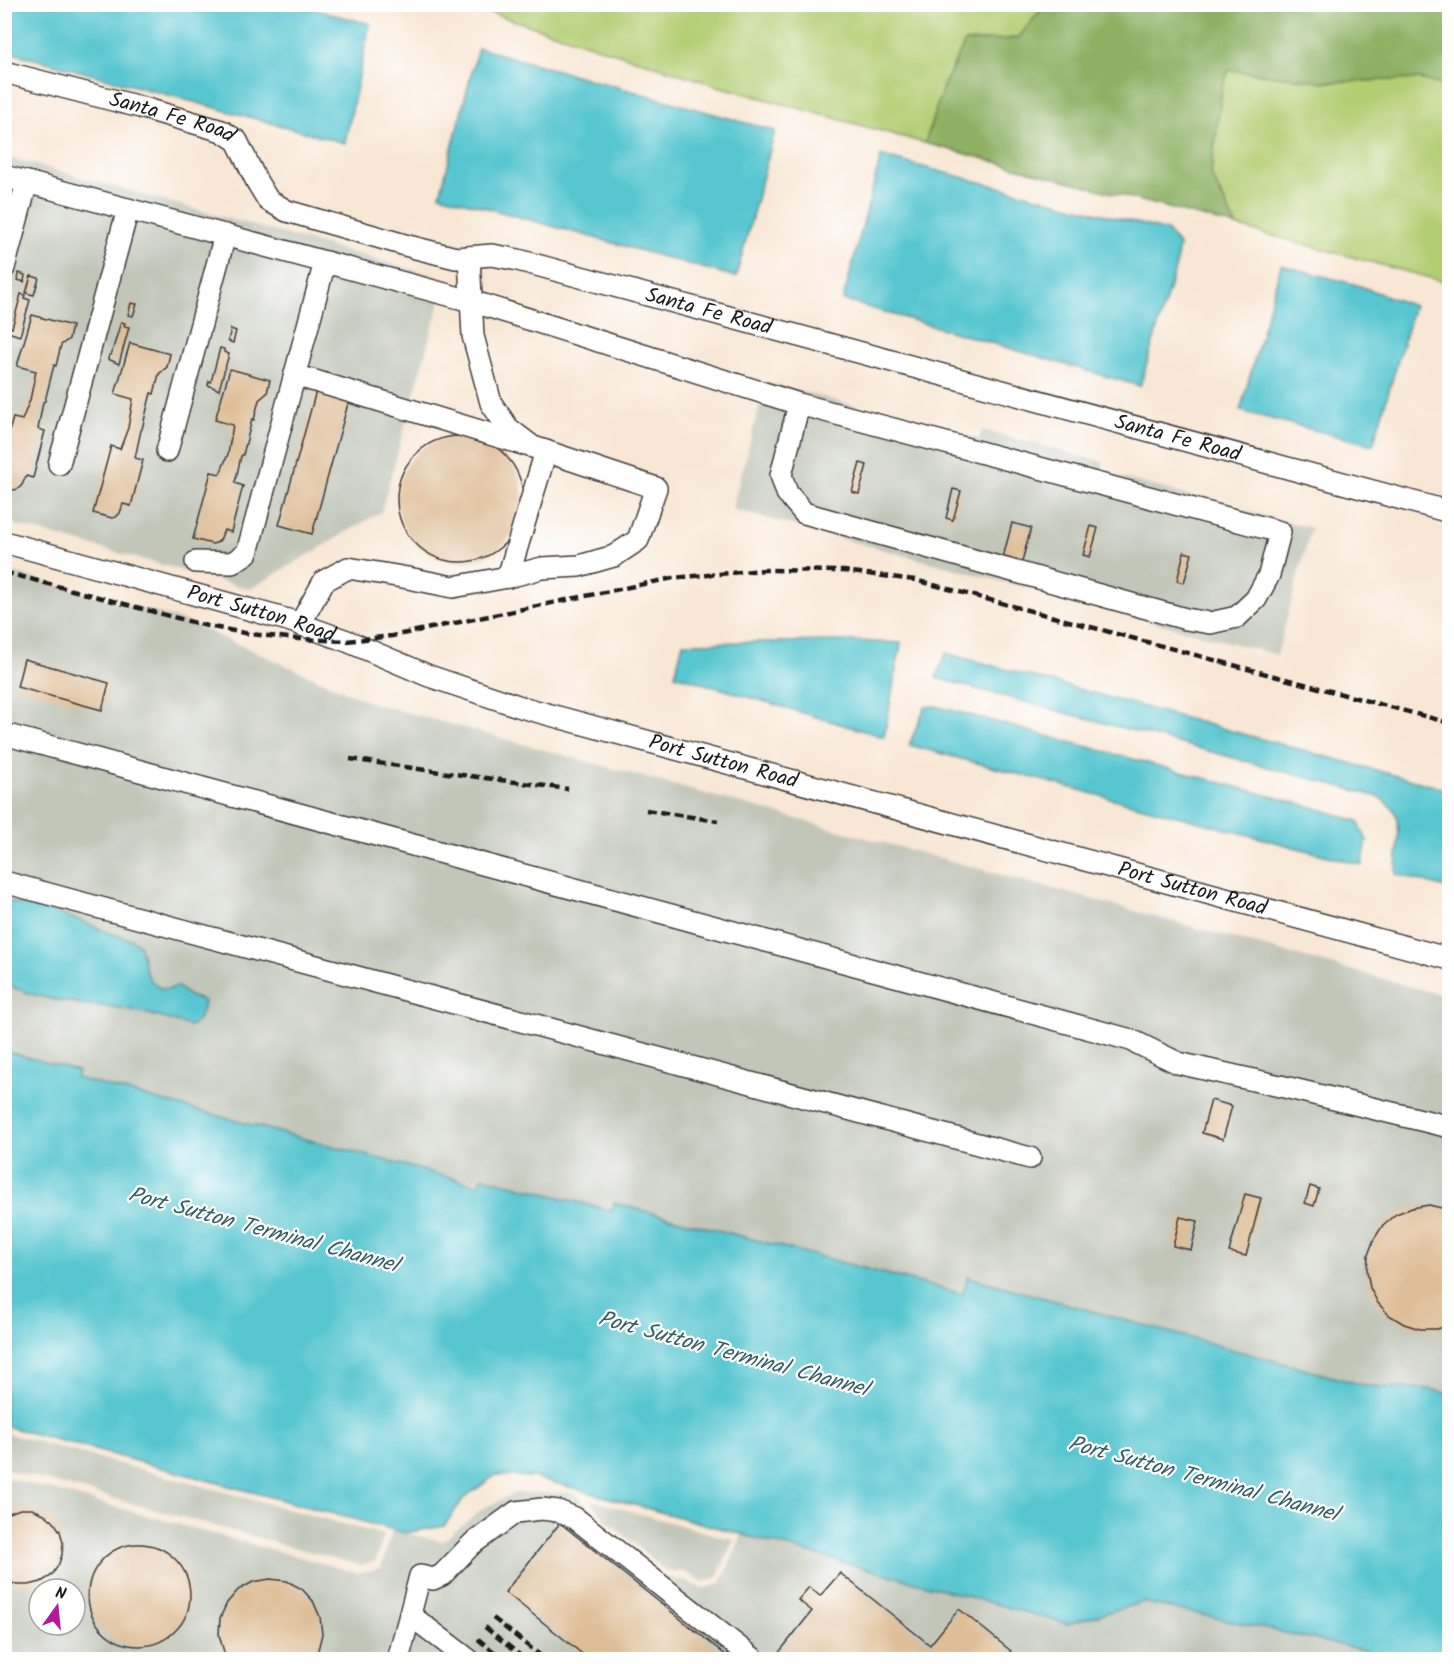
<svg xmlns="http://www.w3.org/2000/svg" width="1454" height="1664" viewBox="0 0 1454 1664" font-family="Kalam,sans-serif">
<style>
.industrial{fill:#c2c6b9;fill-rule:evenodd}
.green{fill:#b2cd72;stroke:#677447;stroke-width:1.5}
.forest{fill:#8db064;stroke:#546640;stroke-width:1.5}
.water{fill:#59c6d0;stroke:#3a7176;stroke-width:1.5}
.building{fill:#debe97}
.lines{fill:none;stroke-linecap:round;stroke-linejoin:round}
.minor-casing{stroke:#3d3a38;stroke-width:24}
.minor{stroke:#fff;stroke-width:21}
.rail{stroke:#1c1c1c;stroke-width:4.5;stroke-dasharray:9 4.5;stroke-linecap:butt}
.labels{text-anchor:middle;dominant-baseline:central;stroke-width:4.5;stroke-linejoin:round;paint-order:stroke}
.street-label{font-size:21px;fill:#1c1c1c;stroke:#fff}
.water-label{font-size:22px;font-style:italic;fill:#346064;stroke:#fff}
</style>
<rect width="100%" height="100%" fill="#fff"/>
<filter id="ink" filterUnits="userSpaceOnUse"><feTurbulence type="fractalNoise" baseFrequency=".0167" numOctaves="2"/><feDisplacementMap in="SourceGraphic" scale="12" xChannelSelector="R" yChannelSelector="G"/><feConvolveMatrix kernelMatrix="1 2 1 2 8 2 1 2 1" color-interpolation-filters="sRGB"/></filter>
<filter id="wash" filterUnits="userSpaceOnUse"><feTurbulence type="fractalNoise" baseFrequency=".008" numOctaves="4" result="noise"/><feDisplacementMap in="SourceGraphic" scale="24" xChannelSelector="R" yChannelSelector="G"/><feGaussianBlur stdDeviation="1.35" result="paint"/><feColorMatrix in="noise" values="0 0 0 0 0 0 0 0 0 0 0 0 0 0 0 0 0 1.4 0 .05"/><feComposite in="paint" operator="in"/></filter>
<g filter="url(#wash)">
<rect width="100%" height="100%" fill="#f8e7d4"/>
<g class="industrial">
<path d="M4,156L446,279L381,512L250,589L5,522Z"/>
<path d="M766,382L979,439L982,430L1103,462L1101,472L1311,528L1277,655L732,509Z"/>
<path d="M4,570L183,620L369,702L1449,997V1394L1430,1389L1366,1386L969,1277L963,1294L615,1203L612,1211L483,1177L479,1185L76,1078L78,1070L5,1051Z"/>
<path d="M5,1433L384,1535L376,1561L359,1565L5,1469Z"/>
<path d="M4,1477L358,1573L381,1568L392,1531L443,1541L482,1509L514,1493H576L601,1526L662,1577L683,1580L703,1589L721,1583L743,1533L1067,1624L1142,1602L1405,1659H5ZM39,1589H75V1625H39Z"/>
<path d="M590,1500L734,1540L717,1577L703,1582L685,1572L665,1570L606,1520Z"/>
</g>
<g class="green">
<path d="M466,5H1045L1018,38L965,42L943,87L925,143L718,86Z"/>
<path d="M1229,70L1327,82L1419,79L1449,87V283L1236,226L1211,174L1222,88Z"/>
</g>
<path class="forest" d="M1045,5H1449V87L1419,79L1327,82L1229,70L1222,88L1211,174L1236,226L925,143L943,87L965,42L1018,38Z"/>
<g class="water">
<path d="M4,5H297L370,24L345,143L5,51Z"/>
<path d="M478,48L775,131L736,277L440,195Z"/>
<path d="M881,156L1167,231L1179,245L1176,266L1140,386L843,300Z"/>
<path d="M1281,265L1357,285L1414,306L1373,445L1240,411Z"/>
<path d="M852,641L901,643L884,737L675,675L683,643Z"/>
<path d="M946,653L1449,790V889L1396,874C1396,858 1403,824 1394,810C1390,805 1384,801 1379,797L936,678Z"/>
<path d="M936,706L1319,809L1358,821L1367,841L1362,865L909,745L925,707Z"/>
<path d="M5,901L36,907L81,921L109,933L133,940L140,946L146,972L151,981L158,987L165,989L178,987L189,996L204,1001C203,1012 200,1021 190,1026C169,1020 148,1013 127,1009C86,1003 42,1003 5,983Z"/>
<path d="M5,1051L78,1071L76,1078L478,1185L483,1177L612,1211L614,1203L963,1294L968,1277L1366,1386L1430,1389L1449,1394V1659H1405L1143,1602L1068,1624L533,1477L496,1475L464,1498L444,1526L405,1533L5,1426Z"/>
</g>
<g id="blocks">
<g class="building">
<path d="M19,273L25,275L24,282L18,280Z"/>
<path d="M31,276L39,278L34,295L26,293Z"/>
<path d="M21,294L25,295L24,298L30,300L20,336L8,332L10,327L12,328Z"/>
<path d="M131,303L137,304L133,316L128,315Z"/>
<path d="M32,315L72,326L69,339L61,345L56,366L54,365L45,401L43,402L38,429L45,431L33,478L26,476L22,485L18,489L14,490L4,487V449L13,418L22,420L30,400L36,371L17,366Z"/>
<path d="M121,322L125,323L124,326L129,327L119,364L108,359L109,355H111Z"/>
<path d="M231,329L236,331L233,343L228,341Z"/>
<path d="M130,343L170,354L167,367L159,374L154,394L151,393L142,429L141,430L135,458L143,460L131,506L123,504L120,513L116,517L112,518L93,513L111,446L120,449L128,428L133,399L115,394Z"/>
<path d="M220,348L224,349V352L229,354L219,390L208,385L209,381L211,382Z"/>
<path d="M230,369L270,380L267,393L259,400L254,420L252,419L243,455L241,456L235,483L243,486L231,532L224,530L220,540L216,543L212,544L193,539L211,472L220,474L228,454L233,425L215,420Z"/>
<path d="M316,391L349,400L312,534L279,525Z"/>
<circle cx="460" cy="499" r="63"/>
<path d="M860,463L867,465L859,494L852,492Z"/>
<path d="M953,489L961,491L953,520L946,518Z"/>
<path d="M1012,523L1031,528L1021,565L1002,561Z"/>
<path d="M1091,526L1098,528L1090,557L1083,555Z"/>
<path d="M1184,552L1192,554L1184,583L1177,581Z"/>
<path d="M24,659L109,683L102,710L17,687Z"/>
<path d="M1211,1100L1232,1106L1223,1139L1202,1133Z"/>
<path d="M1310,1186L1319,1189L1314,1206L1305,1203Z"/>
<path d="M1245,1194L1261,1198L1246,1256L1229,1252Z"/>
<path d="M1429,1205L1450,1210V1325L1437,1329H1420L1404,1324L1389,1315L1378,1303L1370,1288L1367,1271L1368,1255L1374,1239L1383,1225L1396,1214L1412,1208Z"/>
<path d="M1180,1217L1198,1221L1191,1250L1173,1246Z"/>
<path d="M20,1509H32L44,1514L53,1521L60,1531L63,1543L62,1555L58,1566L51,1576L41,1582L29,1585H17L4,1580V1515Z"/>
<path d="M560,1523L732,1660H590L505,1592Z"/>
<circle cx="139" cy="1595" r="51"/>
<path d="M840,1573L930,1645L959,1609L1011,1651L1004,1660H773L812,1611L798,1600L809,1587L820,1596Z"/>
<path d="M270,1579L287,1581L302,1589L313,1601L320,1617L322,1634L318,1650L313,1660H229L224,1652L219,1635L220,1618L227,1603L238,1590L253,1582Z"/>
</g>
</g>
</g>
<g filter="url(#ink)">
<use href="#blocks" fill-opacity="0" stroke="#3d3a38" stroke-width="1.5"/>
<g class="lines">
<defs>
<g id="minor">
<path id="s1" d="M4,72L140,107L222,131L237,141L257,182L268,200L287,211L412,247L456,258L492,255L518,260L1450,512"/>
<path d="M4,176L471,301L799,404L1280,532L1269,575L1256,599L1237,617L1210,623L1186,619L804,513L787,493L781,475L799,404"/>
<path d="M4,268L27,182"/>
<path d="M295,375L523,444"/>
<path d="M167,451L225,235"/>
<path d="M59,464L128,209"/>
<path id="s2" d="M4,542L288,620L347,641L429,676L521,707L1450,959"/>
<path d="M196,562L232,563L247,553L325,262"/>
<path d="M508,577L546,451"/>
<path d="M300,624L324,581L348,568L408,578L453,587L508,577L542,568L579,566L614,556L638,540L656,488L533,447L508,428L491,403L473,336L469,257"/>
<path d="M4,734L1131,1040L1178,1063L1289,1088L1450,1127"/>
<path d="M4,882L1030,1158"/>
<path d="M410,1615L469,1660"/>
<path d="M398,1660L420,1576L433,1579L442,1575L472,1544L516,1512L542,1509L558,1511L575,1518L755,1660"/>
</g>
</defs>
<use href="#minor" class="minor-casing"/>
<use href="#minor" class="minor"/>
<g class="rail">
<path d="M4,572L207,626L250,634L299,639L347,641L392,636L673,578L764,570L844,571L915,580L1450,723"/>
<path d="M350,759L440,772L568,789"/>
<path d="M646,810L718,821"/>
<path d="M493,1618L546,1660"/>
<path d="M485,1627L526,1660"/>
<path d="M478,1639L504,1660"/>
</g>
</g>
</g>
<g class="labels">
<g class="street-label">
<text stroke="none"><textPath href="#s1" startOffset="174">Santa Fe Road</textPath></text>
<text stroke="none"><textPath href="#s1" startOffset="768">Santa Fe Road</textPath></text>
<text stroke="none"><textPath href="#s1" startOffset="1254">Santa Fe Road</textPath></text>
<text stroke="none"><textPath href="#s2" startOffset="267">Port Sutton Road</textPath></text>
<text stroke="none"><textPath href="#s2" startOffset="753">Port Sutton Road</textPath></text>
<text stroke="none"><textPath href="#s2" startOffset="1239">Port Sutton Road</textPath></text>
</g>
<g class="water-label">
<text transform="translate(263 1231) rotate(15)">Port Sutton Terminal Channel</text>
<text transform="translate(733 1355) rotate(15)">Port Sutton Terminal Channel</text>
<text transform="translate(1203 1480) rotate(15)">Port Sutton Terminal Channel</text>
</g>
</g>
<rect width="1454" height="1664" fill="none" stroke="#fff" stroke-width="24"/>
<g transform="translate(57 1607) rotate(15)"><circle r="28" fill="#ffffff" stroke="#a4a4a4" stroke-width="1.5"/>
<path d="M0-4.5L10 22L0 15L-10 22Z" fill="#b5179e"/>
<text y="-9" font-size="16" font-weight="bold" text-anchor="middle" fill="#1c1c1c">N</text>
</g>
</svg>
